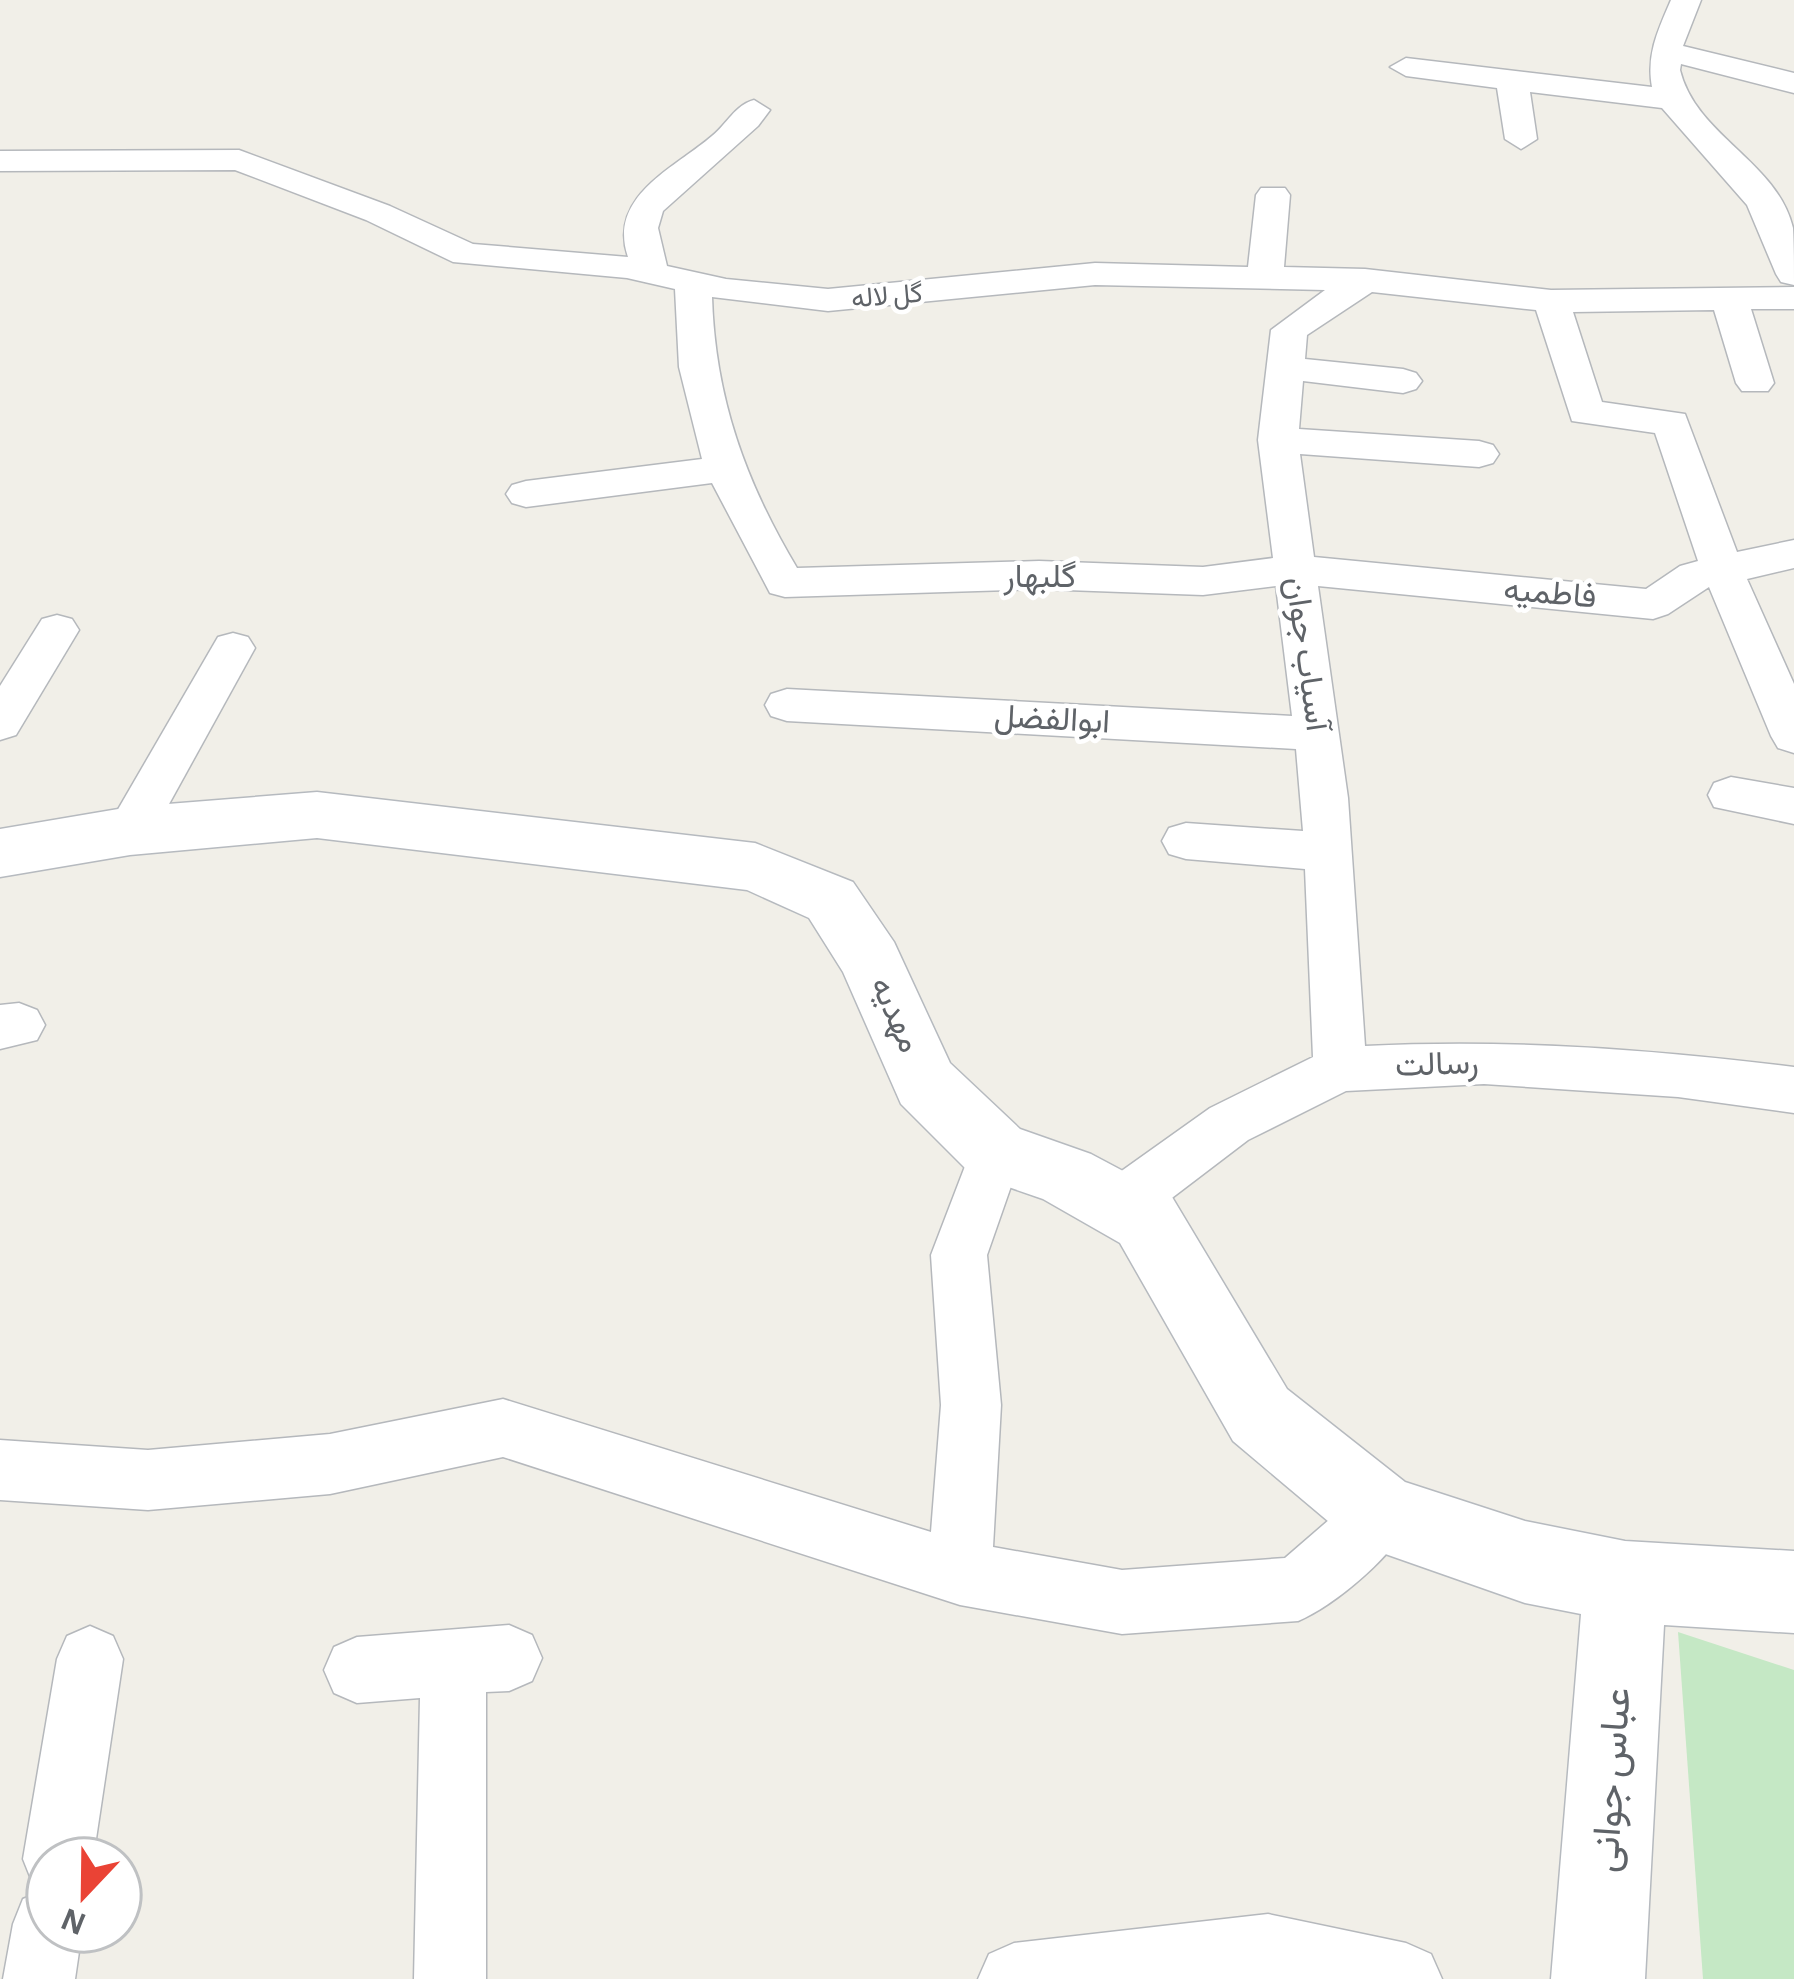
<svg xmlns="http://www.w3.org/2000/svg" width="1794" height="1979" viewBox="0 0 1794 1979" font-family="'Alegreya Sans',Vazirmatn,sans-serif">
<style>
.green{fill:#c5e8c5}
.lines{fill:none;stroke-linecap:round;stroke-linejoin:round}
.street-casing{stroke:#b5b8bc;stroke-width:3}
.secondary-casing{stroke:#b6babf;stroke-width:3}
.street{fill:#fff;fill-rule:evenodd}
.secondary{fill:#fff;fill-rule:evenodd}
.labels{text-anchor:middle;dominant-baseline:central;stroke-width:9;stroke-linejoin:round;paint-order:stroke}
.far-street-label{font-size:27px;fill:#5f6368;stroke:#fff}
.street-label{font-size:33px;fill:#5f6368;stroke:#fff}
.near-street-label{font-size:39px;fill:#5f6368;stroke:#fff}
</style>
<rect width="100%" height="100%" fill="#f1efe8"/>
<path class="green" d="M1678,1632L1794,1670V1979H1703Z"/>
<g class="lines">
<defs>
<g id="street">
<path d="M1671,0H1701L1683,46L1794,73V93L1681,64L1680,70C1696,136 1777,161 1793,228C1794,245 1794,267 1794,285L1781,282L1776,274L1747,205L1662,108L1530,92L1537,139L1521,149L1505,139L1497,88L1406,76L1390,67L1406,58L1652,87C1646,55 1658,30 1671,0Z"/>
<path d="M754,100L770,110L758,126L663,211L658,228L667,266L726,279L828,289L1095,263L1248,267L1256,195L1261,188H1285L1290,195L1284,267L1365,269L1551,290L1794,287V309H1751L1774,383L1768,391H1742L1736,383L1714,310L1573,312L1602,402L1685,414L1737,552L1794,540V568L1747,579L1794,684V753L1778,748L1771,736L1709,587L1668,614L1653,619L1318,586L1348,798L1365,1046C1511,1039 1649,1049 1794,1067V1113L1678,1097L1484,1084L1346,1091L1248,1140L1139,1223L1119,1230L1099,1223L1091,1205L1099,1187L1210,1108L1313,1057L1305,869L1186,859L1169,854L1162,841L1169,828L1186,823L1303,831L1296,749L787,721L771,716L765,705L771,694L787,689L1292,716L1276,586L1203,595L1039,589L785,597L770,593L712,483L526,507L512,503L506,494L512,485L526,481L702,459L679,367L675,289L627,278L453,262L366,220L235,170L0,171V151L239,150L390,206L473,244L628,257C607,196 675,168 712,136C727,124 735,105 754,100ZM1095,285L1325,290L1271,330L1258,440L1273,558L1203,567L1039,561L797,568C746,483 715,398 712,297L828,311ZM1372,292L1536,310L1572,421L1655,433L1698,561L1680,566L1646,589L1314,557L1300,454L1479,467L1493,463L1499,454L1493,445L1479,441L1299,429L1303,381L1403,393L1416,389L1422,381L1416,373L1403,369L1305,359L1307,335Z"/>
<path d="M57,615L72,619L79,630L16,735L0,740V686L42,619Z"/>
<path d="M233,633L248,637L255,648L147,844L130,849L113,844L106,831L113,818L218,637Z"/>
<path d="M1731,777L1794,788V824L1714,807L1708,795L1714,783Z"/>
<path d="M19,1003L37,1010L45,1025L37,1040L0,1049V1005Z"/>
<path d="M996,1128L1015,1135L1023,1152L987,1255L1001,1405L993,1547L1122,1570L1285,1558L1360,1493L1382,1484L1404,1493L1413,1515C1397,1553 1336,1605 1298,1621L1122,1634L960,1605L503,1457L330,1494L148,1510L0,1500V1440L148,1450L330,1434L503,1399L931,1532L941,1405L931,1255L977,1135Z"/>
<path d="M509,1625L532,1635L542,1658L532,1681L509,1691L486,1692V1979H414L420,1698L357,1703L334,1693L324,1670L334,1647L357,1637Z"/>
<path d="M90,1626L113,1636L123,1659L93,1859H48V1931H82L75,1979H3L13,1924L23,1899L47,1889L33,1884L23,1859L57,1659L67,1636Z"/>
<path d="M1268,1914L1406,1943L1431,1954L1442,1979H978L989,1954L1014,1943Z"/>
</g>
<path id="secondary" d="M317,792L755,843L853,882L894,942L950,1063L1020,1129L1091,1154L1172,1197L1287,1389L1405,1482L1525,1521L1625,1541L1794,1551V1633L1664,1625L1645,1979H1551L1581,1614L1525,1603L1354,1543L1233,1441L1120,1243L1043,1199L971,1174L901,1104L843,972L809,918L747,890L317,838L130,855L0,877V829L130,807Z"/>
</defs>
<use href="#street" class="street-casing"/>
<use href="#secondary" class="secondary-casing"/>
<use href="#street" class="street"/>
<use href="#secondary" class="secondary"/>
</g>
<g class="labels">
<g class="far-street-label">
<text transform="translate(887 296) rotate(-5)">گل لاله</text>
</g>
<g class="street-label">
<text x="1040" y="577">گلبهار</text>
<text transform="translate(1550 594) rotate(5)">فاطمیه</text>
<text transform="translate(1306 654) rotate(82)">آسیاب جوان</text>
<text transform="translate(1052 720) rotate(3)">ابوالفضل</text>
<text transform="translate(895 1015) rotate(66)">مهدیه</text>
<text transform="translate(1437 1065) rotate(-2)">رسالت</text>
</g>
<g class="near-street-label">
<text transform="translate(1612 1780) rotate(-86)">عباس جوانی</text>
</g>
</g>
<g transform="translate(84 1895) rotate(202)"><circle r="57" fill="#ffffff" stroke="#bfc1c3" stroke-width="3"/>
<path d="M0-9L21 45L0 30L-21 45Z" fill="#ea4335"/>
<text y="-18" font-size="33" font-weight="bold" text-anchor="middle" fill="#5f6368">N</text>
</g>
</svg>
